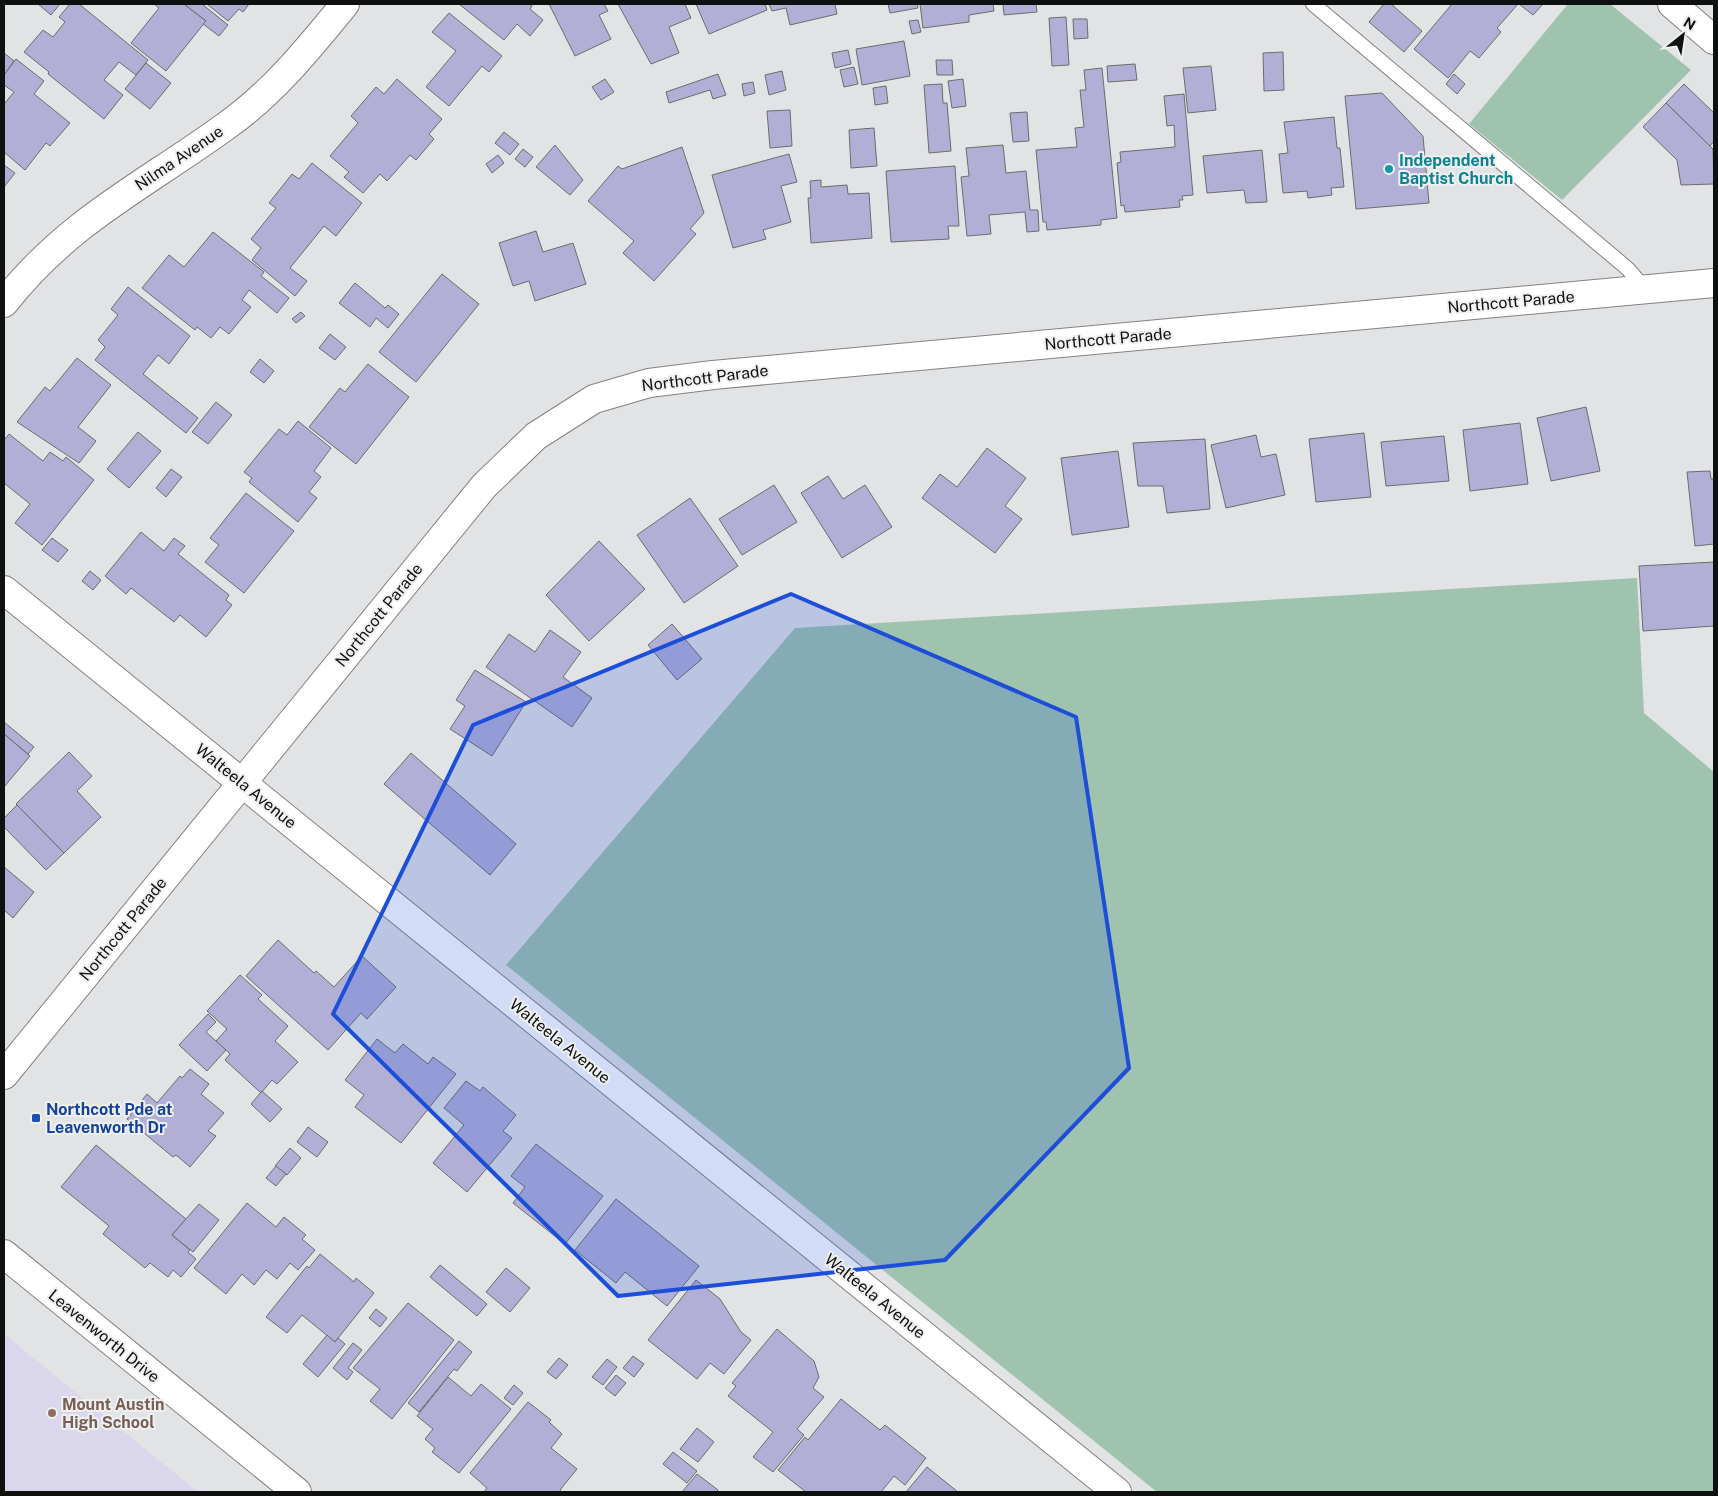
<svg xmlns="http://www.w3.org/2000/svg" width="1718" height="1496" viewBox="0 0 1718 1496" font-family="'Public Sans',sans-serif">
<style>
.education{fill:#dad6ec}
.green{fill:#9fc3ae}
.building{fill:#b2afd7;stroke:#6c6c6d}
.lines{fill:none;stroke-linecap:round;stroke-linejoin:round}
.service-casing{stroke:#828284;stroke-width:16}
.minor-casing{stroke:#828284;stroke-width:30}
.tertiary-casing{stroke:#828284;stroke-width:30}
.service{stroke:#fff;stroke-width:14}
.minor{stroke:#fff;stroke-width:28}
.tertiary{stroke:#fff;stroke-width:28}
.marked{fill:#1d4ed8;fill-opacity:0.2;stroke:#1d4ed8;stroke-width:4;stroke-linejoin:round}
.culture-dot{fill:#0f9aa8;stroke:#eff0f1;stroke-width:2}
.transit-dot{fill:#1a4fb4;stroke:#eff0f1;stroke-width:2}
.education-dot{fill:#8d6e63;stroke:#eff0f1;stroke-width:2}
.labels{text-anchor:middle;dominant-baseline:central;stroke-width:4;stroke-linejoin:round;paint-order:stroke}
.street-label{font-size:16px;fill:#0f1010;stroke:#eff0f1}
.culture-label{font-size:16px;font-weight:bold;fill:#0d838f;stroke:#eff0f1;text-anchor:start}
.transit-label{font-size:16px;font-weight:bold;fill:#164399;stroke:#eff0f1;text-anchor:start}
.education-label{font-size:16px;font-weight:bold;fill:#785e54;stroke:#eff0f1;text-anchor:start}
</style>
<rect width="100%" height="100%" fill="#e2e3e4"/>
<path class="education" d="M4,1334L198,1492H4Z"/>
<g class="green">
<path d="M1568,4H1610L1691,70L1562,200L1469,124Z"/>
<path d="M1637,578L1644,713L1714,772V1492H1157L506,965L795,628Z"/>
</g>
<g class="building">
<path d="M38,4H60L51,15Z"/>
<path d="M70,4H79L148,60L136,75L119,62L104,80L123,95L104,119L48,74L49,72L24,52L43,30L53,37L65,22L59,17Z"/>
<path d="M154,4H184L206,21L166,71L131,43L159,8Z"/>
<path d="M184,4H202L228,25L219,36L203,24L206,21Z"/>
<path d="M207,4H249L243,12L239,9L228,21Z"/>
<path d="M459,4H529L532,6L530,9L543,20L530,36L517,24L504,40Z"/>
<path d="M549,4H604L608,11L599,15L611,39L575,56Z"/>
<path d="M618,4H685L691,18L669,27L679,53L651,64Z"/>
<path d="M696,4H765L767,10L709,34Z"/>
<path d="M769,4H835L837,14L790,25L786,8L772,11Z"/>
<path d="M888,4H917L918,8L890,13Z"/>
<path d="M920,4H993L994,11L969,15V22L923,28Z"/>
<path d="M1003,4H1036L1037,12L1004,15Z"/>
<path d="M1384,4H1391L1422,31L1404,52L1369,22Z"/>
<path d="M1452,4H1518L1497,28L1501,32L1479,58L1470,51L1448,78L1414,49Z"/>
<path d="M1519,4H1543L1533,15Z"/>
<path d="M449,13L502,56L489,72L482,66L449,106L426,87L456,51L432,32Z"/>
<path d="M1066,17L1069,65L1052,66L1049,18Z"/>
<path d="M1073,19H1087L1088,38L1074,39Z"/>
<path d="M918,20L921,32L912,34L909,21Z"/>
<path d="M904,41L910,76L862,85L856,49Z"/>
<path d="M848,50L851,64L835,68L832,53Z"/>
<path d="M1283,52L1284,90L1264,91L1263,53Z"/>
<path d="M4,53L14,61L4,75Z"/>
<path d="M16,59L44,81L34,94L70,123L50,146L46,143L25,170L4,152V104L14,92L4,85V75Z"/>
<path d="M936,60H952L953,75H937Z"/>
<path d="M146,63L171,83L150,109L125,89Z"/>
<path d="M1135,64L1137,80L1108,82L1107,66Z"/>
<path d="M1211,66L1216,110L1188,113L1183,68Z"/>
<path d="M854,67L858,84L844,87L840,70Z"/>
<path d="M1102,68L1117,218L1101,220V225L1047,230L1046,222H1043L1036,150L1077,147L1075,128L1084,127L1080,90H1086L1084,70Z"/>
<path d="M782,71L786,90L769,95L765,75Z"/>
<path d="M718,74L726,95L713,99L710,90L669,103L666,92Z"/>
<path d="M1454,74L1465,84L1457,94L1446,84Z"/>
<path d="M397,79L442,119L429,134L434,139L416,160L410,155L387,181L380,174L363,193L344,177L349,172L330,156L358,123L351,116L376,87L384,94Z"/>
<path d="M605,79L614,92L601,100L592,87Z"/>
<path d="M963,79L966,106L952,108L948,81Z"/>
<path d="M753,82L755,93L744,96L742,84Z"/>
<path d="M942,84L943,103H947L951,151L929,153L924,85Z"/>
<path d="M1684,84L1714,113V141L1710,146L1666,103Z"/>
<path d="M886,86L888,103L875,105L873,88Z"/>
<path d="M1382,93L1423,136L1429,203L1356,209L1345,96Z"/>
<path d="M1184,94L1193,195L1182,196L1183,200H1179L1180,207L1125,212L1124,205L1121,206L1117,163L1121,162L1120,152L1175,147L1174,125L1167,126L1164,96Z"/>
<path d="M1666,103L1713,149L1714,184L1681,185L1677,160L1643,127Z"/>
<path d="M790,110L792,146L770,148L767,111Z"/>
<path d="M1027,112L1029,141L1013,142L1010,113Z"/>
<path d="M1334,117L1337,148H1340L1344,187L1331,188L1332,195L1308,198L1307,191L1283,193L1279,154L1288,153L1284,122Z"/>
<path d="M874,128L877,166L851,168L849,130Z"/>
<path d="M504,132L519,144L510,155L495,143Z"/>
<path d="M555,145L583,180L570,195L536,167Z"/>
<path d="M1003,145L1006,173L1026,171L1030,210H1038L1039,231L1027,232L1025,212L989,215L991,234L967,236L961,177L969,176L966,148Z"/>
<path d="M682,147L704,213L690,229L696,234L654,281L623,253L634,241L588,201L618,166L622,169Z"/>
<path d="M523,149L533,157L525,167L515,159Z"/>
<path d="M1262,150L1267,202L1246,203L1244,190L1207,193L1203,156Z"/>
<path d="M789,154L797,182L781,186L791,222L763,230L766,239L733,248L712,175Z"/>
<path d="M498,155L504,163L492,173L486,164Z"/>
<path d="M312,163L362,203L336,236L324,226L290,268L307,281L295,296L252,260L261,248L251,239L276,208L269,203L292,174L299,179Z"/>
<path d="M4,165L15,173L4,187Z"/>
<path d="M955,166L959,226H948L949,239L891,242L886,171Z"/>
<path d="M821,180V187L847,185L848,194L869,193L872,238L811,243L808,198H811L810,181Z"/>
<path d="M536,231L543,252L573,243L586,284L535,301L529,281L513,286L499,243Z"/>
<path d="M213,232L264,272L261,276L289,298L277,313L249,290L242,300L251,307L229,334L220,327L211,338L197,327L195,330L142,288L169,255L184,267Z"/>
<path d="M442,274L479,304L416,382L379,352Z"/>
<path d="M355,283L385,308L388,305L399,314L388,328L376,318L370,327L339,303Z"/>
<path d="M128,287L190,336L169,364L158,355L143,374L198,418L186,433L95,360L105,347L98,340L118,315L111,309Z"/>
<path d="M301,312L305,316L296,323L292,319Z"/>
<path d="M330,334L346,347L335,360L319,348Z"/>
<path d="M77,358L111,385L78,427L96,441L79,463L17,422L45,387L50,391Z"/>
<path d="M260,359L274,371L264,383L250,372Z"/>
<path d="M368,364L409,397L356,464L309,427L340,388L345,392Z"/>
<path d="M216,402L232,415L208,444L192,432Z"/>
<path d="M1586,407L1600,471L1551,481L1537,418Z"/>
<path d="M298,421L331,448L314,471L321,477L309,492L317,498L298,522L249,482L252,478L244,472L279,429L287,435Z"/>
<path d="M1520,423L1528,484L1470,491L1463,430Z"/>
<path d="M138,432L161,451L129,488L107,469Z"/>
<path d="M1364,433L1371,497L1316,502L1309,439Z"/>
<path d="M9,434L43,461L50,452L63,461L66,457L94,480L42,545L15,523L30,504L4,483V440Z"/>
<path d="M1256,435L1261,457L1276,454L1285,495L1226,508L1211,445Z"/>
<path d="M1444,436L1449,481L1386,486L1381,442Z"/>
<path d="M1205,439L1210,509L1167,513L1163,486H1138L1133,443Z"/>
<path d="M987,448L1026,478L1005,506L1022,519L995,553L922,498L940,474L957,487Z"/>
<path d="M1118,451L1129,527L1072,535L1061,458Z"/>
<path d="M171,469L182,477L166,497L156,488Z"/>
<path d="M1710,471L1711,479H1714V544L1695,546L1687,472Z"/>
<path d="M828,476L843,499L865,485L892,527L842,558L801,493Z"/>
<path d="M774,485L797,522L742,555L719,519Z"/>
<path d="M246,493L294,531L244,593L205,562L219,545L210,538Z"/>
<path d="M690,498L738,566L684,603L637,535Z"/>
<path d="M141,532L164,551L174,538L185,546L178,554L229,595L226,600L232,605L206,637L180,615L174,622L131,588L126,594L105,576Z"/>
<path d="M52,538L68,550L58,562L42,550Z"/>
<path d="M599,541L645,589L589,641L546,595Z"/>
<path d="M1714,562V626L1643,631L1639,566Z"/>
<path d="M90,571L101,580L93,590L82,581Z"/>
<path d="M672,624L702,659L677,680L648,645Z"/>
<path d="M550,630L581,652L563,677L592,698L572,727L486,667L509,634L535,652Z"/>
<path d="M475,670L526,702L492,756L450,729L465,706L456,700Z"/>
<path d="M4,722L34,747L28,754L4,734Z"/>
<path d="M4,734L30,756L4,787Z"/>
<path d="M69,752L92,776L77,791L101,817L64,853L16,804Z"/>
<path d="M411,753L516,844L490,875L384,784Z"/>
<path d="M17,805L64,853L46,870L4,827V818Z"/>
<path d="M4,867L34,892L13,918L4,910Z"/>
<path d="M278,940L314,973L316,971L334,987L362,956L396,987L367,1019L361,1013L328,1050L246,976Z"/>
<path d="M240,975L262,995L258,999L288,1026L275,1041L298,1062L277,1084L272,1080L261,1093L225,1060L230,1054L216,1041L227,1029L207,1011Z"/>
<path d="M208,1014L216,1022L206,1032L226,1050L207,1071L179,1045Z"/>
<path d="M377,1039L395,1053L403,1044L428,1064L433,1057L456,1074L401,1143L355,1107L364,1095L345,1080Z"/>
<path d="M190,1069L209,1084L201,1094L224,1113L208,1131L216,1136L190,1167L176,1155L173,1157L127,1119L147,1094L157,1103L180,1076L182,1078Z"/>
<path d="M466,1081L480,1091L483,1087L516,1115L503,1131L512,1138L467,1192L433,1163L464,1125L444,1108Z"/>
<path d="M262,1091L282,1109L270,1122L251,1104Z"/>
<path d="M308,1127L328,1142L317,1157L297,1142Z"/>
<path d="M536,1144L603,1196L565,1244L513,1203L525,1187L511,1176Z"/>
<path d="M96,1145L186,1219L172,1235L190,1250L188,1252L196,1259L181,1277L173,1270L168,1277L150,1263L145,1268L103,1234L109,1226L61,1187Z"/>
<path d="M290,1148L301,1158L287,1175L275,1166Z"/>
<path d="M276,1166L286,1174L276,1186L266,1178Z"/>
<path d="M616,1199L699,1266L667,1306L625,1272L616,1283L575,1250Z"/>
<path d="M247,1203L276,1227L284,1217L306,1235L302,1239L315,1250L298,1270L290,1263L277,1279L266,1270L254,1285L242,1274L226,1294L194,1268Z"/>
<path d="M199,1204L219,1220L193,1252L172,1235Z"/>
<path d="M320,1254L354,1282L356,1278L374,1293L335,1342L302,1315L287,1333L266,1317L307,1266L309,1268Z"/>
<path d="M440,1265L487,1304L477,1316L430,1277Z"/>
<path d="M506,1268L530,1288L510,1312L486,1292Z"/>
<path d="M696,1280L720,1299L741,1332L751,1340L724,1374L710,1363L697,1379L648,1340Z"/>
<path d="M408,1303L454,1340L392,1419L370,1401L380,1389L353,1368Z"/>
<path d="M376,1309L387,1318L380,1327L369,1318Z"/>
<path d="M777,1329L814,1361L819,1377L813,1388L824,1397L797,1429L804,1435L773,1472L753,1457L773,1432L728,1396L736,1386L732,1383Z"/>
<path d="M327,1335L335,1342L338,1338L345,1344L318,1377L303,1364Z"/>
<path d="M459,1341L472,1352L457,1371L454,1369L419,1412L408,1403Z"/>
<path d="M353,1343L362,1350L348,1368L353,1372L347,1380L333,1368Z"/>
<path d="M633,1356L644,1364L634,1377L623,1368Z"/>
<path d="M559,1358L568,1365L556,1379L547,1372Z"/>
<path d="M607,1359L617,1367L603,1385L592,1377Z"/>
<path d="M616,1375L626,1383L615,1396L605,1388Z"/>
<path d="M448,1377L471,1396L481,1384L511,1409L459,1473L432,1452L435,1448L425,1439L433,1429L417,1416Z"/>
<path d="M514,1385L523,1393L513,1405L504,1398Z"/>
<path d="M841,1399L880,1430L885,1425L926,1458L905,1485L894,1476L881,1492H806L778,1470L805,1437L808,1440Z"/>
<path d="M528,1402L551,1420L549,1422L562,1434L551,1448L577,1469L560,1490L561,1492H484L487,1488L470,1473Z"/>
<path d="M697,1428L714,1442L698,1462L680,1449Z"/>
<path d="M673,1452L697,1471L687,1483L663,1464Z"/>
<path d="M927,1467L958,1492H906Z"/>
<path d="M697,1474L718,1490L716,1492H682Z"/>
</g>
<g class="lines">
<defs>
<path id="service" d="M1313,4L1628,269L1645,289"/>
<g id="minor">
<path d="M1672,4L1714,40"/>
<path d="M4,303C68,221 145,185 226,126C273,93 309,48 345,4"/>
<path d="M4,590L1117,1492"/>
</g>
<g id="tertiary">
<path d="M4,1075L484,486L536,436L594,399L649,383L713,375L1714,283"/>
<path d="M4,1254L297,1492"/>
</g>
</defs>
<use href="#service" class="service-casing"/>
<use href="#minor" class="minor-casing"/>
<use href="#tertiary" class="tertiary-casing"/>
<use href="#service" class="service"/>
<use href="#minor" class="minor"/>
<use href="#tertiary" class="tertiary"/>
</g>
<path class="marked" d="M791,594L1076,717L1129,1068L945,1260L618,1296L333,1014L473,725Z"/>
<circle class="culture-dot" cx="1389" cy="169" r="5"/>
<rect class="transit-dot" x="31" y="1113" width="10" height="10" rx="2.5"/>
<circle class="education-dot" cx="52" cy="1413" r="5"/>
<g class="labels">
<g class="street-label">
<text transform="translate(179 158) rotate(-34)">Nilma Avenue</text>
<text transform="translate(1511 302) rotate(-5)">Northcott Parade</text>
<text transform="translate(1108 339) rotate(-5)">Northcott Parade</text>
<text transform="translate(705 378) rotate(-7)">Northcott Parade</text>
<text transform="translate(379 615) rotate(-51)">Northcott Parade</text>
<text transform="translate(246 786) rotate(39)">Walteela Avenue</text>
<text transform="translate(123 929) rotate(-51)">Northcott Parade</text>
<text transform="translate(560 1041) rotate(39)">Walteela Avenue</text>
<text transform="translate(875 1296) rotate(39)">Walteela Avenue</text>
<text transform="translate(104 1336) rotate(39)">Leavenworth Drive</text>
</g>
<g class="culture-label">
<text x="1399" y="160">Independent<tspan x="1399" dy="18">Baptist Church</tspan></text>
</g>
<g class="transit-label">
<text x="46" y="1109">Northcott Pde at<tspan x="46" dy="18">Leavenworth Dr</tspan></text>
</g>
<g class="education-label">
<text x="62" y="1404">Mount Austin<tspan x="62" dy="18">High School</tspan></text>
</g>
</g>
<rect width="1718" height="1496" fill="none" stroke="#0f1010" stroke-width="10"/>
<g transform="translate(1683 35) rotate(30)" stroke="#eff0f1" stroke-width="4" paint-order="stroke">
<path d="M0-4L9 19L0 12L-9 19Z" fill="#0f1010"/>
<text y="-8" font-size="14" font-weight="bold" text-anchor="middle" fill="#0f1010">N</text>
</g>
</svg>
